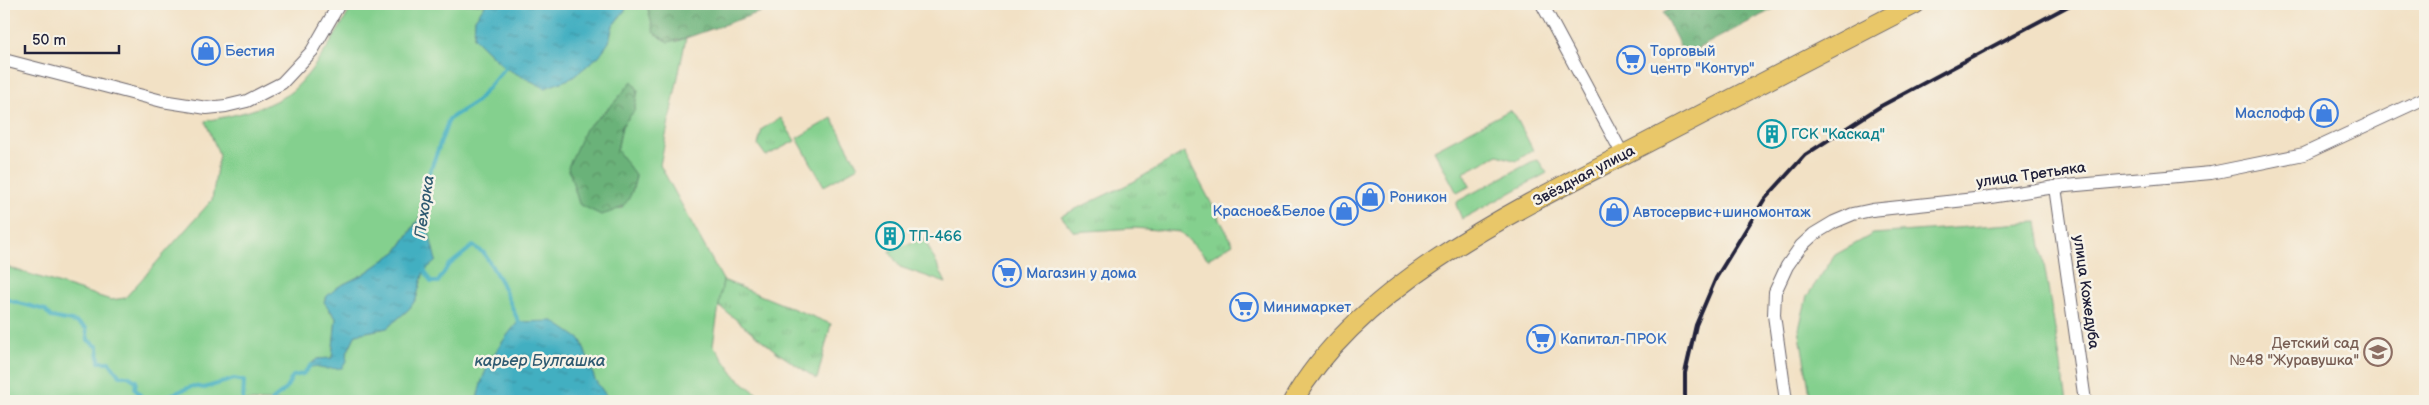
<svg xmlns="http://www.w3.org/2000/svg" width="2429" height="405" viewBox="0 0 2429 405" font-family="'Balsamiq Sans',sans-serif">
<style>
.green{fill:#84d08e;stroke:#537964;fill-rule:evenodd}
.forest{fill:url(#forest-crowns);stroke:#466a5a}
.park{fill:url(#park-tufts);stroke:#537964}
.water{fill:url(#water-ripples);stroke:#32687e}
.lines{fill:none;stroke-linecap:round;stroke-linejoin:round}
.stream{stroke:#43afc1;stroke-width:4}
.street-casing{stroke:#6b656b;stroke-width:14}
.primary-casing{stroke:#6b656b;stroke-width:21}
.street{stroke:#fff;stroke-width:12}
.primary{stroke:#e9c769;stroke-width:19}
.rail{stroke:#22223b;stroke-width:4}
.labels{text-anchor:middle;dominant-baseline:central;stroke-width:5;stroke-linejoin:round;paint-order:stroke}
.shop-label{font-size:15px;fill:#366cbe;stroke:#f7f3e8;text-anchor:start}
.culture-label{font-size:15px;fill:#0d838f;stroke:#f7f3e8;text-anchor:start}
.street-label{font-size:15px;fill:#22223b;stroke:#f7f3e8}
.education-label{font-size:15px;fill:#785e54;stroke:#f7f3e8;text-anchor:end}
.water-label{font-size:16px;font-style:italic;fill:#2f5a71;stroke:#f7f3e8}
</style>
<defs>
<pattern id="forest-crowns" width="20" height="18" patternUnits="userSpaceOnUse" patternTransform="scale(1.25)"><rect width="20" height="18" fill="#6bb279"/><path d="M2 6a3 3 0 1 1 6 0M12 15a3 3 0 1 1 6 0" fill="none" stroke="#589064"/></pattern>
<pattern id="park-tufts" width="24" height="20" patternUnits="userSpaceOnUse" patternTransform="scale(1.25)"><rect width="24" height="20" fill="#84d08e"/><path d="M3 7l-1-3M5 7V3M7 7l1-3M15 17l-1-3M17 17v-4M19 17l1-3" fill="none" stroke="#72b27b"/></pattern>
<pattern id="water-ripples" width="26" height="14" patternUnits="userSpaceOnUse" patternTransform="scale(1.25)"><rect width="26" height="14" fill="#43afc1"/><path d="M2 4q2-2 4 0t4 0M15 11q2-2 4 0t4 0" fill="none" stroke="#388e9e"/></pattern>
</defs>
<rect width="100%" height="100%" fill="#f7f3e8"/>
<filter id="ink" filterUnits="userSpaceOnUse"><feTurbulence type="fractalNoise" baseFrequency=".02" numOctaves="2"/><feDisplacementMap in="SourceGraphic" scale="10" xChannelSelector="R" yChannelSelector="G"/><feConvolveMatrix kernelMatrix="1 2 1 2 8 2 1 2 1" color-interpolation-filters="sRGB"/></filter>
<filter id="wash" filterUnits="userSpaceOnUse"><feTurbulence type="fractalNoise" baseFrequency=".0096" numOctaves="4" result="noise"/><feDisplacementMap in="SourceGraphic" scale="20" xChannelSelector="R" yChannelSelector="G"/><feGaussianBlur stdDeviation="1.12" result="paint"/><feColorMatrix in="noise" values="0 0 0 0 0 0 0 0 0 0 0 0 0 0 0 0 0 1.4 0 .05"/><feComposite in="paint" operator="in"/></filter>
<g filter="url(#wash)">
<rect width="100%" height="100%" fill="#f2e1c5"/>
<g class="green">
<path d="M353,4H486L475,19L474,38L505,68L609,42L613,25L630,4H647L649,15L675,42L686,38L660,165L723,280L713,345L736,377L766,401H610L595,380L581,340L529,322H518C498,347 482,369 477,401H4V266L111,300L125,298L212,200L219,154L205,121C234,115 263,110 288,94C309,80 342,26 353,4ZM632,82L638,90L634,111L622,126L617,151L636,176L632,192L621,209L585,129L613,104ZM423,212L424,271L416,299L409,309L387,328L356,334L346,355L309,366L317,359L332,358L336,318L329,310L338,287L364,274L397,251Z"/>
<path d="M1510,110L1515,115L1533,150L1516,161L1498,155L1463,173L1470,186L1457,193L1434,150Z"/>
<path d="M832,118L858,167L824,186L797,138Z"/>
<path d="M1538,160L1547,173L1462,219L1456,205L1458,201L1533,161Z"/>
<path d="M2037,222L2067,401H1811L1799,329L1807,296L1835,255L1873,234Z"/>
<path d="M924,238L946,283L900,267L889,251Z"/>
</g>
<g class="forest">
<path d="M647,4H783L686,38L668,42L654,33Z"/>
<path d="M1680,4H1783L1685,55L1663,13Z"/>
<path d="M632,81L638,90L634,111L622,126L617,150L636,176C630,202 627,208 601,215L579,204L568,167L585,129L613,104Z"/>
</g>
<g class="park">
<path d="M781,118L795,141L766,156L758,145L762,129Z"/>
<path d="M1184,152L1233,244L1208,259L1180,232L1134,228L1074,232L1061,216L1133,182Z"/>
<path d="M723,280L831,324L817,379L778,353L719,306Z"/>
</g>
<g class="water">
<path d="M486,4H630L613,25L609,42L599,56L572,78L545,88L505,68L474,38L475,19Z"/>
<path d="M424,212L436,261L424,271L416,299L409,309L387,328L356,334L346,355L347,361L342,368L325,369L309,366L317,359L332,358L336,318L324,302L327,296L338,287L364,274L397,251Z"/>
<path d="M553,321L581,340L595,380L610,401H477C482,369 498,346 518,322Z"/>
</g>
<g class="lines">
<g class="stream">
<path d="M423,216L428,177L449,119L476,102L505,68"/>
<path d="M423,267L431,282H438L448,266L473,246L484,253L501,282L520,325"/>
<path d="M4,299L45,310L51,317L76,322L86,328L88,340L98,347L99,362H109L120,376H128L136,381L135,389L145,401"/>
<path d="M155,401L193,386L204,388L234,379L244,381L243,401"/>
<path d="M271,401L285,390L293,376L303,374L311,365"/>
</g>
</g>
</g>
<g filter="url(#ink)">
<g class="lines">
<defs>
<g id="street">
<path d="M1542,4L1623,155"/>
<path d="M4,60L162,101L207,108L226,106L247,101L282,83L312,51L339,4"/>
<path d="M2055,187L2085,401"/>
<path d="M1786,401L1774,315L1775,292L1787,266L1801,246L1814,234L1834,222L1853,214L1872,210L1984,198L2055,187L2211,173L2304,154L2425,98"/>
</g>
<path id="primary" d="M1293,401C1363,278 1538,199 1660,136C1745,92 1830,48 1915,4"/>
</defs>
<use href="#street" class="street-casing"/>
<use href="#primary" class="primary-casing"/>
<use href="#street" class="street"/>
<use href="#primary" class="primary"/>
<path class="rail" d="M1685,401V373L1696,325L1716,278L1764,200L1805,155L1881,106L2072,4"/>
</g>
</g>
<defs>
<symbol id="shop-ring" viewBox="-11 -11 22 22"><circle r="9.5" fill="#f7f3e8" stroke="#3f7fe0" stroke-width="1.5"/><path d="M-5-2.5h2.3a2.7 3.5 0 0 1 5.4 0H5L5.5 6h-11ZM-1.5-2.5h3a1.5 2.3 0 0 0-3 0Z" fill="#3f7fe0"/></symbol>
<symbol id="supermarket-ring" viewBox="-11 -11 22 22"><circle r="9.5" fill="#f7f3e8" stroke="#3f7fe0" stroke-width="1.5"/><path d="M-6-5.5h2.5l.6 2H6L4.5 2H-2.5L-4.4-4H-6ZM-1.5 3.2a1.3 1.3 0 1 0 .1 0ZM3 3.2a1.3 1.3 0 1 0 .1 0Z" fill="#3f7fe0"/></symbol>
<symbol id="building-ring" viewBox="-11 -11 22 22"><circle r="9.5" fill="#f7f3e8" stroke="#0f9aa8" stroke-width="1.5"/><path d="M-4-6H4V6H1V3H-1V6H-4ZM-2.5-4.3h1.7v1.8h-1.7ZM.8-4.3h1.7v1.8H.8ZM-2.5-1h1.7V.8h-1.7ZM.8-1h1.7V.8H.8Z" fill="#0f9aa8"/></symbol>
<symbol id="school-ring" viewBox="-11 -11 22 22"><circle r="9.5" fill="#f7f3e8" stroke="#8d6e63" stroke-width="1.5"/><path d="M0-5L7-2L0 1L-7-2ZM-4 1L0 2.5L4 1V4Q0 6-4 4Z" fill="#8d6e63"/></symbol>
</defs>
<g fill-rule="evenodd">
<use href="#shop-ring" x="190" y="35" width="32" height="32"/>
<use href="#supermarket-ring" x="1615" y="44" width="32" height="32"/>
<use href="#shop-ring" x="2308" y="97" width="32" height="32"/>
<use href="#building-ring" x="1756" y="118" width="32" height="32"/>
<use href="#shop-ring" x="1354" y="181" width="32" height="32"/>
<use href="#shop-ring" x="1328" y="195" width="32" height="32"/>
<use href="#shop-ring" x="1598" y="196" width="32" height="32"/>
<use href="#building-ring" x="874" y="220" width="32" height="32"/>
<use href="#supermarket-ring" x="991" y="257" width="32" height="32"/>
<use href="#supermarket-ring" x="1228" y="291" width="32" height="32"/>
<use href="#supermarket-ring" x="1525" y="323" width="32" height="32"/>
<use href="#school-ring" x="2362" y="336" width="32" height="32"/>
</g>
<g class="labels">
<g class="shop-label">
<text x="225" y="51">Бестия</text>
<text x="1650" y="51">Торговый<tspan x="1650" dy="17">центр "Контур"</tspan></text>
<text x="2305" y="113" text-anchor="end">Маслофф</text>
<text x="1389" y="197">Роникон</text>
<text x="1325" y="211" text-anchor="end">Красное&amp;Белое</text>
<text x="1633" y="212">Автосервис+шиномонтаж</text>
<text x="1026" y="273">Магазин у дома</text>
<text x="1263" y="307">Минимаркет</text>
<text x="1560" y="339">Капитал-ПРОК</text>
</g>
<g class="culture-label">
<text x="1791" y="134">ГСК "Каскад"</text>
<text x="909" y="236">ТП-466</text>
</g>
<g class="street-label">
<text transform="translate(2031 175) rotate(-8)">улица Третьяка</text>
<text transform="translate(1584 176) rotate(-28)">Звёздная улица</text>
<text transform="translate(2086 292) rotate(82)">улица Кожедуба</text>
</g>
<g class="education-label">
<text x="2359" y="343">Детский сад<tspan x="2359" dy="17">№48 "Журавушка"</tspan></text>
</g>
<g class="water-label">
<text transform="translate(425 207) rotate(-82)">Пехорка</text>
<text x="540" y="361">карьер Булгашка</text>
</g>
</g>
<rect width="2429" height="405" fill="none" stroke="#f7f3e8" stroke-width="20"/>
<path d="M25 45v8h94v-8" fill="none" stroke="#22223b" stroke-width="2.5"/>
<text x="32" y="45" font-size="15" fill="#22223b" stroke="#f7f3e8" stroke-width="4" paint-order="stroke">50 m</text>
</svg>
